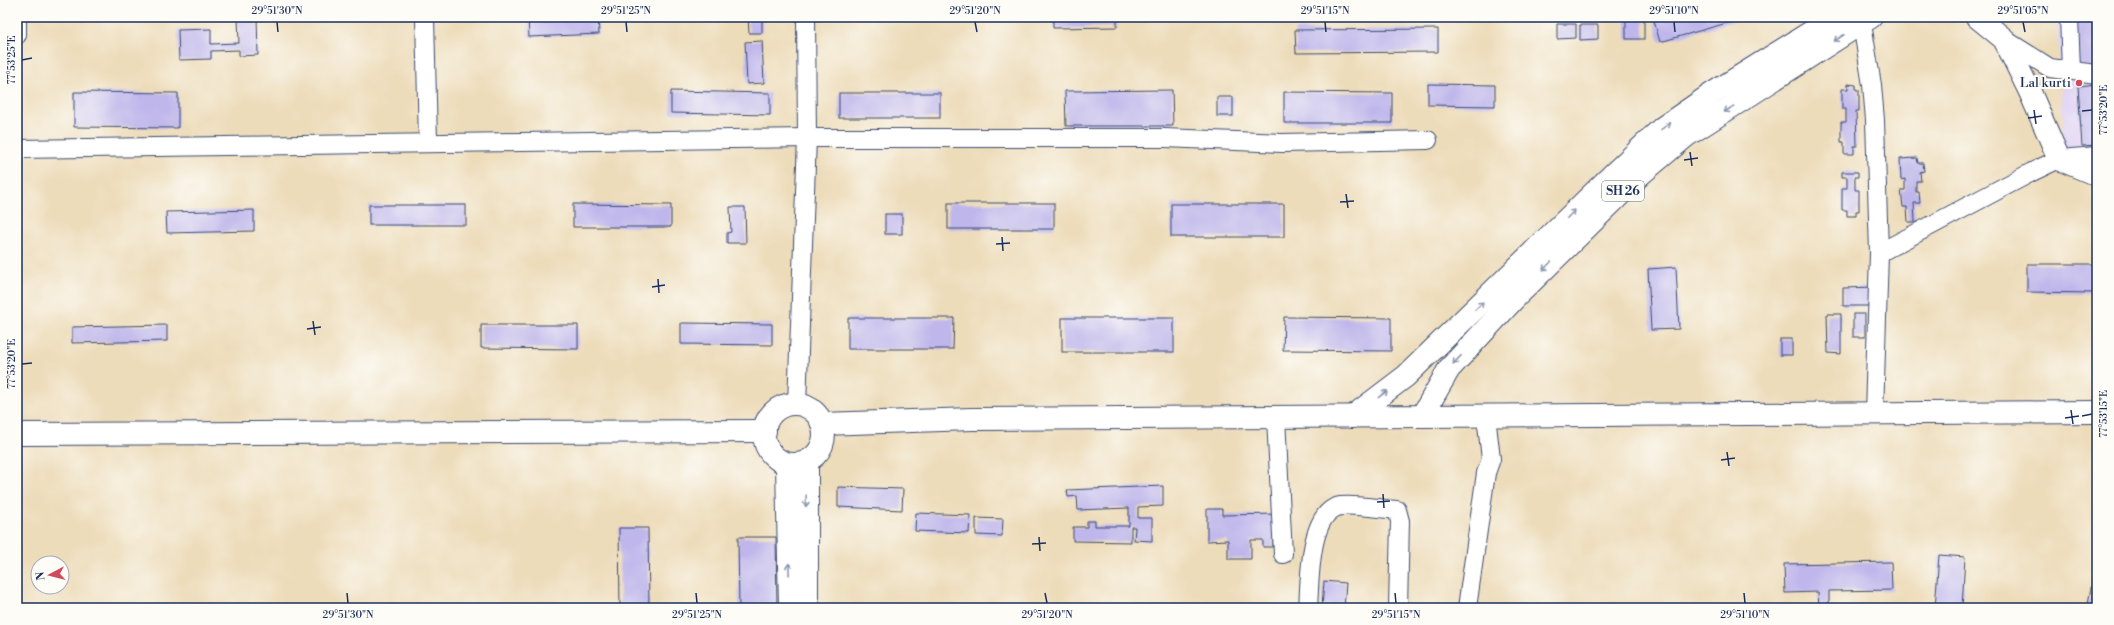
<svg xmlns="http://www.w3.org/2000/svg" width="2114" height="625" viewBox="0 0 2114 625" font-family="'Libre Bodoni',serif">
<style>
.built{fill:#e0d4f4}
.building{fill:#bfb7eb}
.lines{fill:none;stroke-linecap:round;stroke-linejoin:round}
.street-casing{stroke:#3a496c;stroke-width:20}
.secondary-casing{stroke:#3a496c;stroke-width:24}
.primary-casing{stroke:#3a496c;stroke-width:24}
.street{stroke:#fff;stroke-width:18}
.secondary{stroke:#fff;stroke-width:22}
.primary{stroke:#fff;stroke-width:22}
.oneway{stroke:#8d97ae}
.ticks{fill:none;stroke:#1b2f5e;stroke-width:1.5}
.poi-dot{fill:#d1495b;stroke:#fdfcf7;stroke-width:1.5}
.labels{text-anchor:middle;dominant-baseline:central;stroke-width:4;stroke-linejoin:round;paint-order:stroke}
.shield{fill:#fdfcf7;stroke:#5f6c8c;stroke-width:1}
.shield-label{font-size:12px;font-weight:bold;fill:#1b2f5e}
.poi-label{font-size:13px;fill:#1b2f5e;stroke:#fdfcf7;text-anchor:end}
.neatline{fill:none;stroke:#1b2f5e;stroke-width:1.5}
.ticks-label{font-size:10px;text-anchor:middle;fill:#1b2f5e}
</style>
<rect width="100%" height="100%" fill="#fdfcf7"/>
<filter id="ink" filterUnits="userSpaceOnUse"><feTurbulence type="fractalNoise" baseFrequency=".025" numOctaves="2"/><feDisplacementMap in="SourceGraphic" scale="8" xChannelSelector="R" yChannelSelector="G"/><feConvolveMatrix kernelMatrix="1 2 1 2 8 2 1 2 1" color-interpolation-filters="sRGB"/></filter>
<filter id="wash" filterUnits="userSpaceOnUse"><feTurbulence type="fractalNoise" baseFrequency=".012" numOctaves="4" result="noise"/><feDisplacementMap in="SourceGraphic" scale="16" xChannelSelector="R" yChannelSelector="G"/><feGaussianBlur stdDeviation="0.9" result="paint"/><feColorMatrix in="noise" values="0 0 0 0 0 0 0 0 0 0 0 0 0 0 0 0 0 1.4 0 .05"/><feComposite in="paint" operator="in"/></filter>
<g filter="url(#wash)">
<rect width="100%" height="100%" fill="#eddcba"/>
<path class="built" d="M2057,17H2097V162L2064,149Z"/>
<g id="blocks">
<g class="building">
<path d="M238,17H257L258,55L239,56V50L211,51V59L179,60L178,30L211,29V44L239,43Z"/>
<path d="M528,17H598L599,34L529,37Z"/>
<path d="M621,17H651V21L622,22Z"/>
<path d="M748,17H762V33H749Z"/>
<path d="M1053,17H1117V27L1053,28Z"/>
<rect x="1626" y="17" width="18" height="22"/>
<path d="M1668,17H1748L1660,42L1654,21Z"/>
<path d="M2074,17H2097V67H2076Z"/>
<path d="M1557,24H1576V38L1557,39Z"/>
<path d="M1580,25H1598V39L1580,40Z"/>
<path d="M1438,29V52L1296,53L1295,30Z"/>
<path d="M762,41L764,83L747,84L745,42Z"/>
<path d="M1428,84L1495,85V106L1428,105Z"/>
<path d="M1848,84L1856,85V90H1859V111H1856L1857,146H1854V154H1844V142H1841V122H1846V109H1842V89H1848Z"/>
<path d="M2097,84V145L2082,146L2078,86Z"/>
<path d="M1172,90L1173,126H1066L1065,91Z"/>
<path d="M671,91L770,93V115L671,113Z"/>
<path d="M74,92L178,93V128L74,127Z"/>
<path d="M1284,92L1392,93V123H1284Z"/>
<rect x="839" y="93" width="101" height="25"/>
<rect x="1217" y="97" width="16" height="19"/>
<path d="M1917,158L1918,163H1923L1924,171L1920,172L1921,181H1916V192H1919L1920,203H1914L1915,222H1908L1907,207H1903L1901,190H1905V179L1901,180L1900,159Z"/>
<path d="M1842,172H1858V177H1855V190H1859V211H1856V216H1847V210H1842V188H1847V177H1842Z"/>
<rect x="948" y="203" width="106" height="26"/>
<path d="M573,204L671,205V227H573Z"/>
<rect x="1171" y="204" width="113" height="33"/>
<rect x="369" y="205" width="97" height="20"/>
<path d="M730,207H745L746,243H727V233L731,232Z"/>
<path d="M254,210V231L167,233L166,212Z"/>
<rect x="885" y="214" width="17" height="20"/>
<path d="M2027,264H2097V293L2027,292Z"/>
<path d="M1676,267L1679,329L1651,330L1648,269Z"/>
<path d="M1876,287V306H1843V288Z"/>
<path d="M1827,314H1841V354L1828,353Z"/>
<rect x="1853" y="314" width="12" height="23"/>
<path d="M1284,317L1391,318V351L1283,350Z"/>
<path d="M848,318H954L953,349H848Z"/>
<rect x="1062" y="318" width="112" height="34"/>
<path d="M681,323L772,324V345L681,344Z"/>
<path d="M167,325V341L72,343V327Z"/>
<path d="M481,325H578V349L481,348Z"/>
<rect x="1780" y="339" width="12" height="16"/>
<path d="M1163,486V506L1138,507V518H1152V541L1134,540L1135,527H1131V542L1073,541V527H1087V521H1095V526H1129V508L1078,510L1077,496L1068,497L1067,490Z"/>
<path d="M838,487L903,489L902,510L838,507Z"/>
<path d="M1207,509H1222V515L1280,514L1275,540H1273V547H1263V540H1251V559H1228V540L1207,541Z"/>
<path d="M916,513L970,515L969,533L915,531Z"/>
<path d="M976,518L1003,519L1002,536L976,535Z"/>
<path d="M619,528H648L649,608H620Z"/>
<path d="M738,537H776L777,608H739Z"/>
<path d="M1939,555L1965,557L1962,608H1935Z"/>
<path d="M1891,562L1892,590L1829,591V608H1819L1818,592L1785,593L1784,564Z"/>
<path d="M2096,563L2097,608H2087Z"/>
<path d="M1324,581L1346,583L1344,608H1322Z"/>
</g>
</g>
</g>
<g filter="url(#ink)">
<use href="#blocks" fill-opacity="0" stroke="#3a496c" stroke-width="1"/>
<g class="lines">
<defs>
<g id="street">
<path d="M425,17L428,142"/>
<path d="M2069,17L2071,70"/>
<path d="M1862,24L1872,85L1875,120L1879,253L1874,414"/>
<path d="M17,35V17"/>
<path d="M2004,39L2050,68L2097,74"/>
<path d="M17,149L807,138H1165L1282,143L1428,140"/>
<path d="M1879,253L2032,172L2059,159L2097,156"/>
<path d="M797,404L807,138L806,17"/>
<path d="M1276,418L1283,554"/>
<path d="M1308,608C1310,582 1308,511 1341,506C1355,504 1382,509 1397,510L1400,521L1398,608"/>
<path d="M1467,608L1486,473L1491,459L1486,416"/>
</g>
<g id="secondary">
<path d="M1977,17L2004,39L2030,92L2059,159L2097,175"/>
<path d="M1422,416L2097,412"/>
<path d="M17,434L765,431"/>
</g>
<g id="primary">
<circle cx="794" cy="434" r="30"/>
<path d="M1352,417L1406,376L1613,174L1662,128L1713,93L1835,17"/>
<path d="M822,424L972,419L1422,416L1449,369L1513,300L1642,173L1686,136L1871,17"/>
<path d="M807,462V608"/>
<path d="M787,464L790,608"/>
</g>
</defs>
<use href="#street" class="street-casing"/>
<use href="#secondary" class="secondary-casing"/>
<use href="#primary" class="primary-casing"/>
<use href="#street" class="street"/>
<use href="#secondary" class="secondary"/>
<use href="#primary" class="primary"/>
</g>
<defs><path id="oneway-shaft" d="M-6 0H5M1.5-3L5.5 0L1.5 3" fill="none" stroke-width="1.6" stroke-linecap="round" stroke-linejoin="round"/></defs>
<g class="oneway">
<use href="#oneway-shaft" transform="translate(1839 38) rotate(147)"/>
<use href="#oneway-shaft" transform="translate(1729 109) rotate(147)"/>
<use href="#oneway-shaft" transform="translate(1666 126) rotate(-35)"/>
<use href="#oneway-shaft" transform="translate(1571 214) rotate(-45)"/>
<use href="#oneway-shaft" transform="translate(1547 266) rotate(135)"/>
<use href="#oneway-shaft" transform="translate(1479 306) rotate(-44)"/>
<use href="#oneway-shaft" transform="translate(1457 360) rotate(133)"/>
<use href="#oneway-shaft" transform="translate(1383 394) rotate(-37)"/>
<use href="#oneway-shaft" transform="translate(806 501) rotate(91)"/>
<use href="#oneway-shaft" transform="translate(789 569) rotate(-91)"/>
</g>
</g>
<path class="ticks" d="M277,22L278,32M626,22L627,32M975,22L977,32M1325,22L1326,32M1674,22L1675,32M2023,22L2025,32M22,60L32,58M2034,110L2036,124M2082,111L2092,110M2028,118L2042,116M1690,152L1692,166M1684,160L1698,158M1346,194L1348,208M1340,202L1354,201M1002,237L1003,251M996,244L1010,243M658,279L659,293M652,287L665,285M313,321L315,335M307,329L321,327M22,364L32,363M2071,410L2073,424M2082,416L2092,414M2065,418L2079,416M1727,452L1729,466M1721,460L1735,458M1383,494L1384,508M1377,502L1390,501M1039,537L1040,551M1032,544L1046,543M347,593L348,603M696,593L697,603M1045,593L1047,603M1395,593L1396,603M1744,593L1745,603"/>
<circle class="poi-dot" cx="2079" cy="83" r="4"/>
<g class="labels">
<rect class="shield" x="1602" y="181" width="42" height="20" rx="3"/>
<g class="shield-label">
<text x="1623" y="191">SH 26</text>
</g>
<g class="poi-label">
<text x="2071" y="83">Lal kurti</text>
</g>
</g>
<rect width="2114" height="625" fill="none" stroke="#fdfcf7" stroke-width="44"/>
<g transform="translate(50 575) rotate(263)"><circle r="19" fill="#fdfcf7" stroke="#a3aaba"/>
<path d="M0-3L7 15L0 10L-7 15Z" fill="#d1495b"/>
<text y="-6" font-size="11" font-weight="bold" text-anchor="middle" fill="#1b2f5e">N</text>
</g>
<rect x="22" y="22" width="2070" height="581" class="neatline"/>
<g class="ticks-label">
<text x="277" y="14">29°51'30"N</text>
<text x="626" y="14">29°51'25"N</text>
<text x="975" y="14">29°51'20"N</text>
<text x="1325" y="14">29°51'15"N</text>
<text x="1674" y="14">29°51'10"N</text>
<text x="2023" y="14">29°51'05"N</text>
<text transform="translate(11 60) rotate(-90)" y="4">77°53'25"E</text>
<text transform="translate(2103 110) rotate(-90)" y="4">77°53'20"E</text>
<text transform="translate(11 364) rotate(-90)" y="4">77°53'20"E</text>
<text transform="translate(2103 414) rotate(-90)" y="4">77°53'15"E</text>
<text x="348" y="618">29°51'30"N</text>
<text x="697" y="618">29°51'25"N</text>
<text x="1047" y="618">29°51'20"N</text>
<text x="1396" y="618">29°51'15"N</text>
<text x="1745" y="618">29°51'10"N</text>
</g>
</svg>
